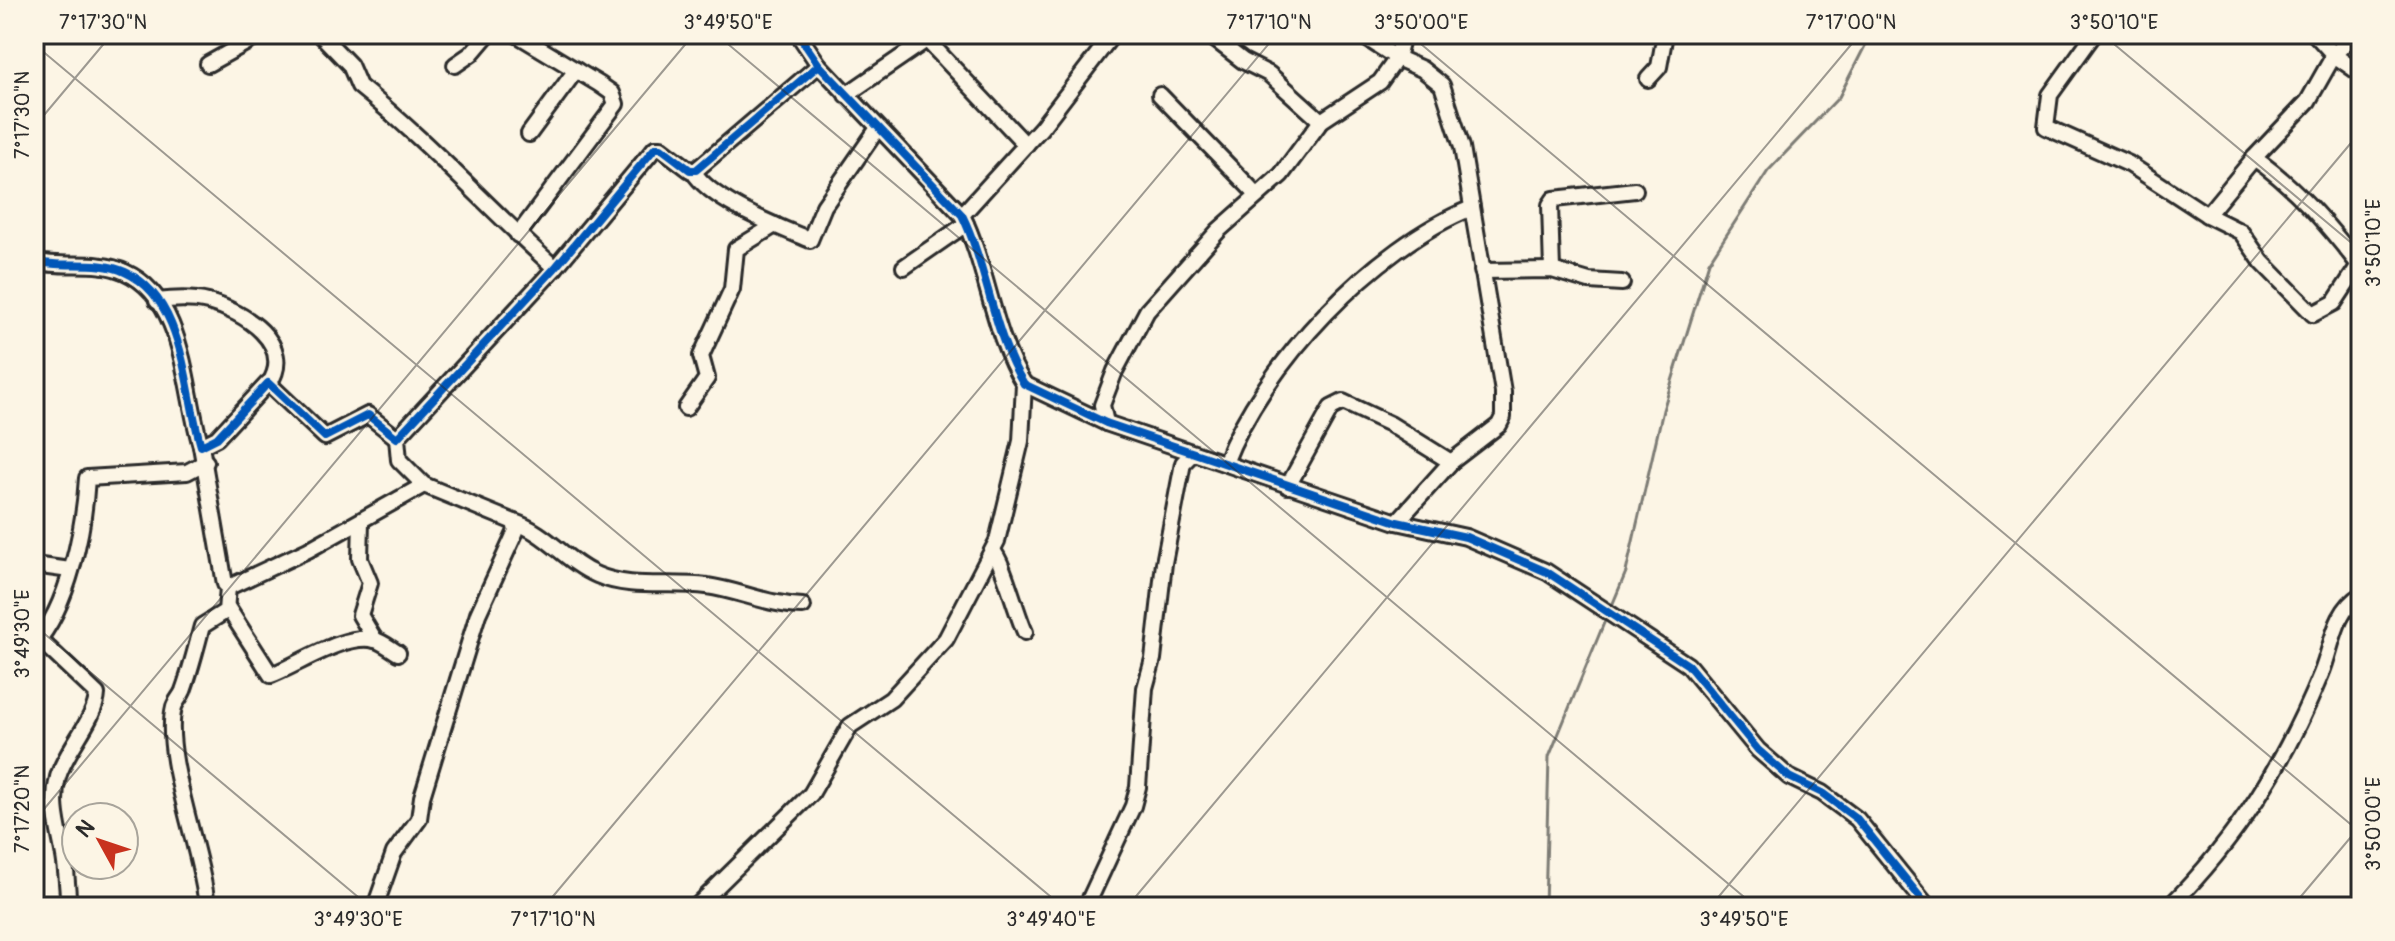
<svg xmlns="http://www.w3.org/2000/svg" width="2395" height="941" viewBox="0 0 2395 941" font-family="Pangolin,sans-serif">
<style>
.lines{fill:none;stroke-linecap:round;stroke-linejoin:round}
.stream{stroke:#7d7b74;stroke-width:3}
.minor-casing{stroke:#2b2b2b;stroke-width:20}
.minor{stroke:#fcf5e5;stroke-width:14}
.cycleway-casing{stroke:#fcf5e5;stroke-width:13}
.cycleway{stroke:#0057b8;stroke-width:8}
.ticks{fill:none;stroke:#2b2b2b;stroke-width:2;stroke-opacity:0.45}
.neatline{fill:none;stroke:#2b2b2b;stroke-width:3}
.ticks-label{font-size:20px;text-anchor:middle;fill:#2b2b2b}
</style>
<rect width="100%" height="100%" fill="#fcf5e5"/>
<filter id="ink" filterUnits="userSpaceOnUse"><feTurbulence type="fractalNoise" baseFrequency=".0125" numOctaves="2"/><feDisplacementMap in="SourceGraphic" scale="16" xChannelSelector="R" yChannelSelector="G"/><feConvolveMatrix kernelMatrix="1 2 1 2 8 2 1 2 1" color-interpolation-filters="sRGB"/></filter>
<g filter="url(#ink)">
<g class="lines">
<g class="stream">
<path d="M1611,608L1626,572L1663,410L1709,262L1768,171L1839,97L1871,34"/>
<path d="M1545,907L1549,757L1606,618"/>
</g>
<defs>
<g id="minor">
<path d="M320,34L350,65L359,86C429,142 488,208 555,268"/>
<path d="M516,34L599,84L612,93L616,104L518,235"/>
<path d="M798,34L819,65L962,215C988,268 992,333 1024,384L1106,423L1397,522L1466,537L1547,572L1688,665L1758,750L1789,777L1822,793L1857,819L1928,907"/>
<path d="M1208,34L1243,61L1269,74L1321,121"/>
<path d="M1360,34L1397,58L1422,69L1442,85L1462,147L1503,392V417L1499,425L1451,462L1397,522"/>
<path d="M2094,34L2050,95L2046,127L2129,164L2207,215L2254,158L2308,101L2334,55L2315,34"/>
<path d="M2354,34L2334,55L2361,74"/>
<path d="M926,39L1026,145"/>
<path d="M208,64L262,34"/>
<path d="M455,65L471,54L488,34"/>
<path d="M1648,79L1659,67L1665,34"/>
<path d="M846,95L935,34"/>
<path d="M1160,95L1257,195"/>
<path d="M529,134L576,70"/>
<path d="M693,171C712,202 777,226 810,240L824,206L878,128"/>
<path d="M962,215L1041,128L1113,34"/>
<path d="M2207,215L2241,232L2262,262L2313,314L2334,303L2359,265C2328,225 2296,187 2254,158"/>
<path d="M34,261C63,269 97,259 125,272C186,299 184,391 201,446L217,438L268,383L325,437L368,415L397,438L555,268L655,148H661L690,170H696L819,65"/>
<path d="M904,267L966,224"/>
<path d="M1552,270L1550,205L1554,199L1635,190"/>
<path d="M1482,271L1552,270L1589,281L1622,283"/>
<path d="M157,301C174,299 192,298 208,302C243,311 296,344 269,384"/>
<path d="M686,408L707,378L701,356L732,289L736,249L775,225"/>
<path d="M1106,423L1102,405L1115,371L1147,311L1219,230L1281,175L1321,121L1380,82L1397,58L1403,34"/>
<path d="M201,446L225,584L229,587L308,550L424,485L399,460L397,438"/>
<path d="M1225,463C1262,366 1375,246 1472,208"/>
<path d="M1288,486L1331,408L1343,402L1390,424L1451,462"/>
<path d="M361,521L360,559L370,583L360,615L375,640"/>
<path d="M514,522C546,532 566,562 597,575C631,590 671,581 707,586C741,591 768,605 803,606"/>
<path d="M993,551C1003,561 1016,613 1025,632"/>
<path d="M34,565L70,570"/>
<path d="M228,608L271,675C298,665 346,632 375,640C383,642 391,649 398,653"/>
<path d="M39,639L97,694C96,719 66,749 58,777C51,804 58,825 63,851C67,869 67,888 69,907"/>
<path d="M34,645C69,607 84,528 87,478L187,472L206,462"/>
<path d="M207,907C203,854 162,755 174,707C176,701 181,696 183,691C191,669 196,648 202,626L226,611L228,587"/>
<path d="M375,907L394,853L419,819L422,797L478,614L516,531L514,522L424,485"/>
<path d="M696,907L811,794L850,726L891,699L946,639L997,541L1021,441L1024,384"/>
<path d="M1086,907L1133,806L1138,787L1145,688L1153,659L1164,563L1183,463L1192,454"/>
<path d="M2169,907C2238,838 2284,764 2321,674C2333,646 2333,612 2361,595"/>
</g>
</defs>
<use href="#minor" class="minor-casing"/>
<use href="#minor" class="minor"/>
<defs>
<g id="cycleway">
<path d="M798,34L819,65L962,215C988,268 992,333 1024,384L1106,423L1397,522L1466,537L1547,572L1688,665L1758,750L1789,777L1822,793L1857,819L1928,907"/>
<path d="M34,261C63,269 97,259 125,272C186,299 184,391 201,446L217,438L268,383L325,437L368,415L397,438L555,268L655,148H661L690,170H696L819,65"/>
</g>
</defs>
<use href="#cycleway" class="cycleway-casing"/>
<use href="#cycleway" class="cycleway"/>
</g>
</g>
<path class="ticks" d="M716,34L1756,907M1409,34L2361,833M2102,34L2361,251M34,44L1063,907M34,127L112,34M34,625L370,907M34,821L694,34M544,907L1277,34M1127,907L1860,34M1710,907L2361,131M2292,907L2361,825"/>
<rect width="2395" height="941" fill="none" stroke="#fcf5e5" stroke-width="88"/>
<g transform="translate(100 841) rotate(310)"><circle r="38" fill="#fcf5e5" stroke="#a8a49b" stroke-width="2"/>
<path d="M0-6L14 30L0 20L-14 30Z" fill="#c8321e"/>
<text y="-12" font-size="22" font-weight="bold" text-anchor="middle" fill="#2b2b2b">N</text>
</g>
<rect x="44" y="44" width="2307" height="853" class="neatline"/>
<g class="ticks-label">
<text x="103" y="29">7°17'30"N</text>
<text x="728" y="29">3°49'50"E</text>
<text x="1269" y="29">7°17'10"N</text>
<text x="1421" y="29">3°50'00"E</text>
<text x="1851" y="29">7°17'00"N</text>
<text x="2114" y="29">3°50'10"E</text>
<text transform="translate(22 115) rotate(-90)" y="7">7°17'30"N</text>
<text transform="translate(2373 243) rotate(-90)" y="7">3°50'10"E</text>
<text transform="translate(22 634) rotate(-90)" y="7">3°49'30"E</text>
<text transform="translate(22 809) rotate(-90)" y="7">7°17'20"N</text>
<text transform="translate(2373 824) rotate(-90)" y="7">3°50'00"E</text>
<text x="358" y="926">3°49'30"E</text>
<text x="553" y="926">7°17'10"N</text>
<text x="1051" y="926">3°49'40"E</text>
<text x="1744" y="926">3°49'50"E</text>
</g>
</svg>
